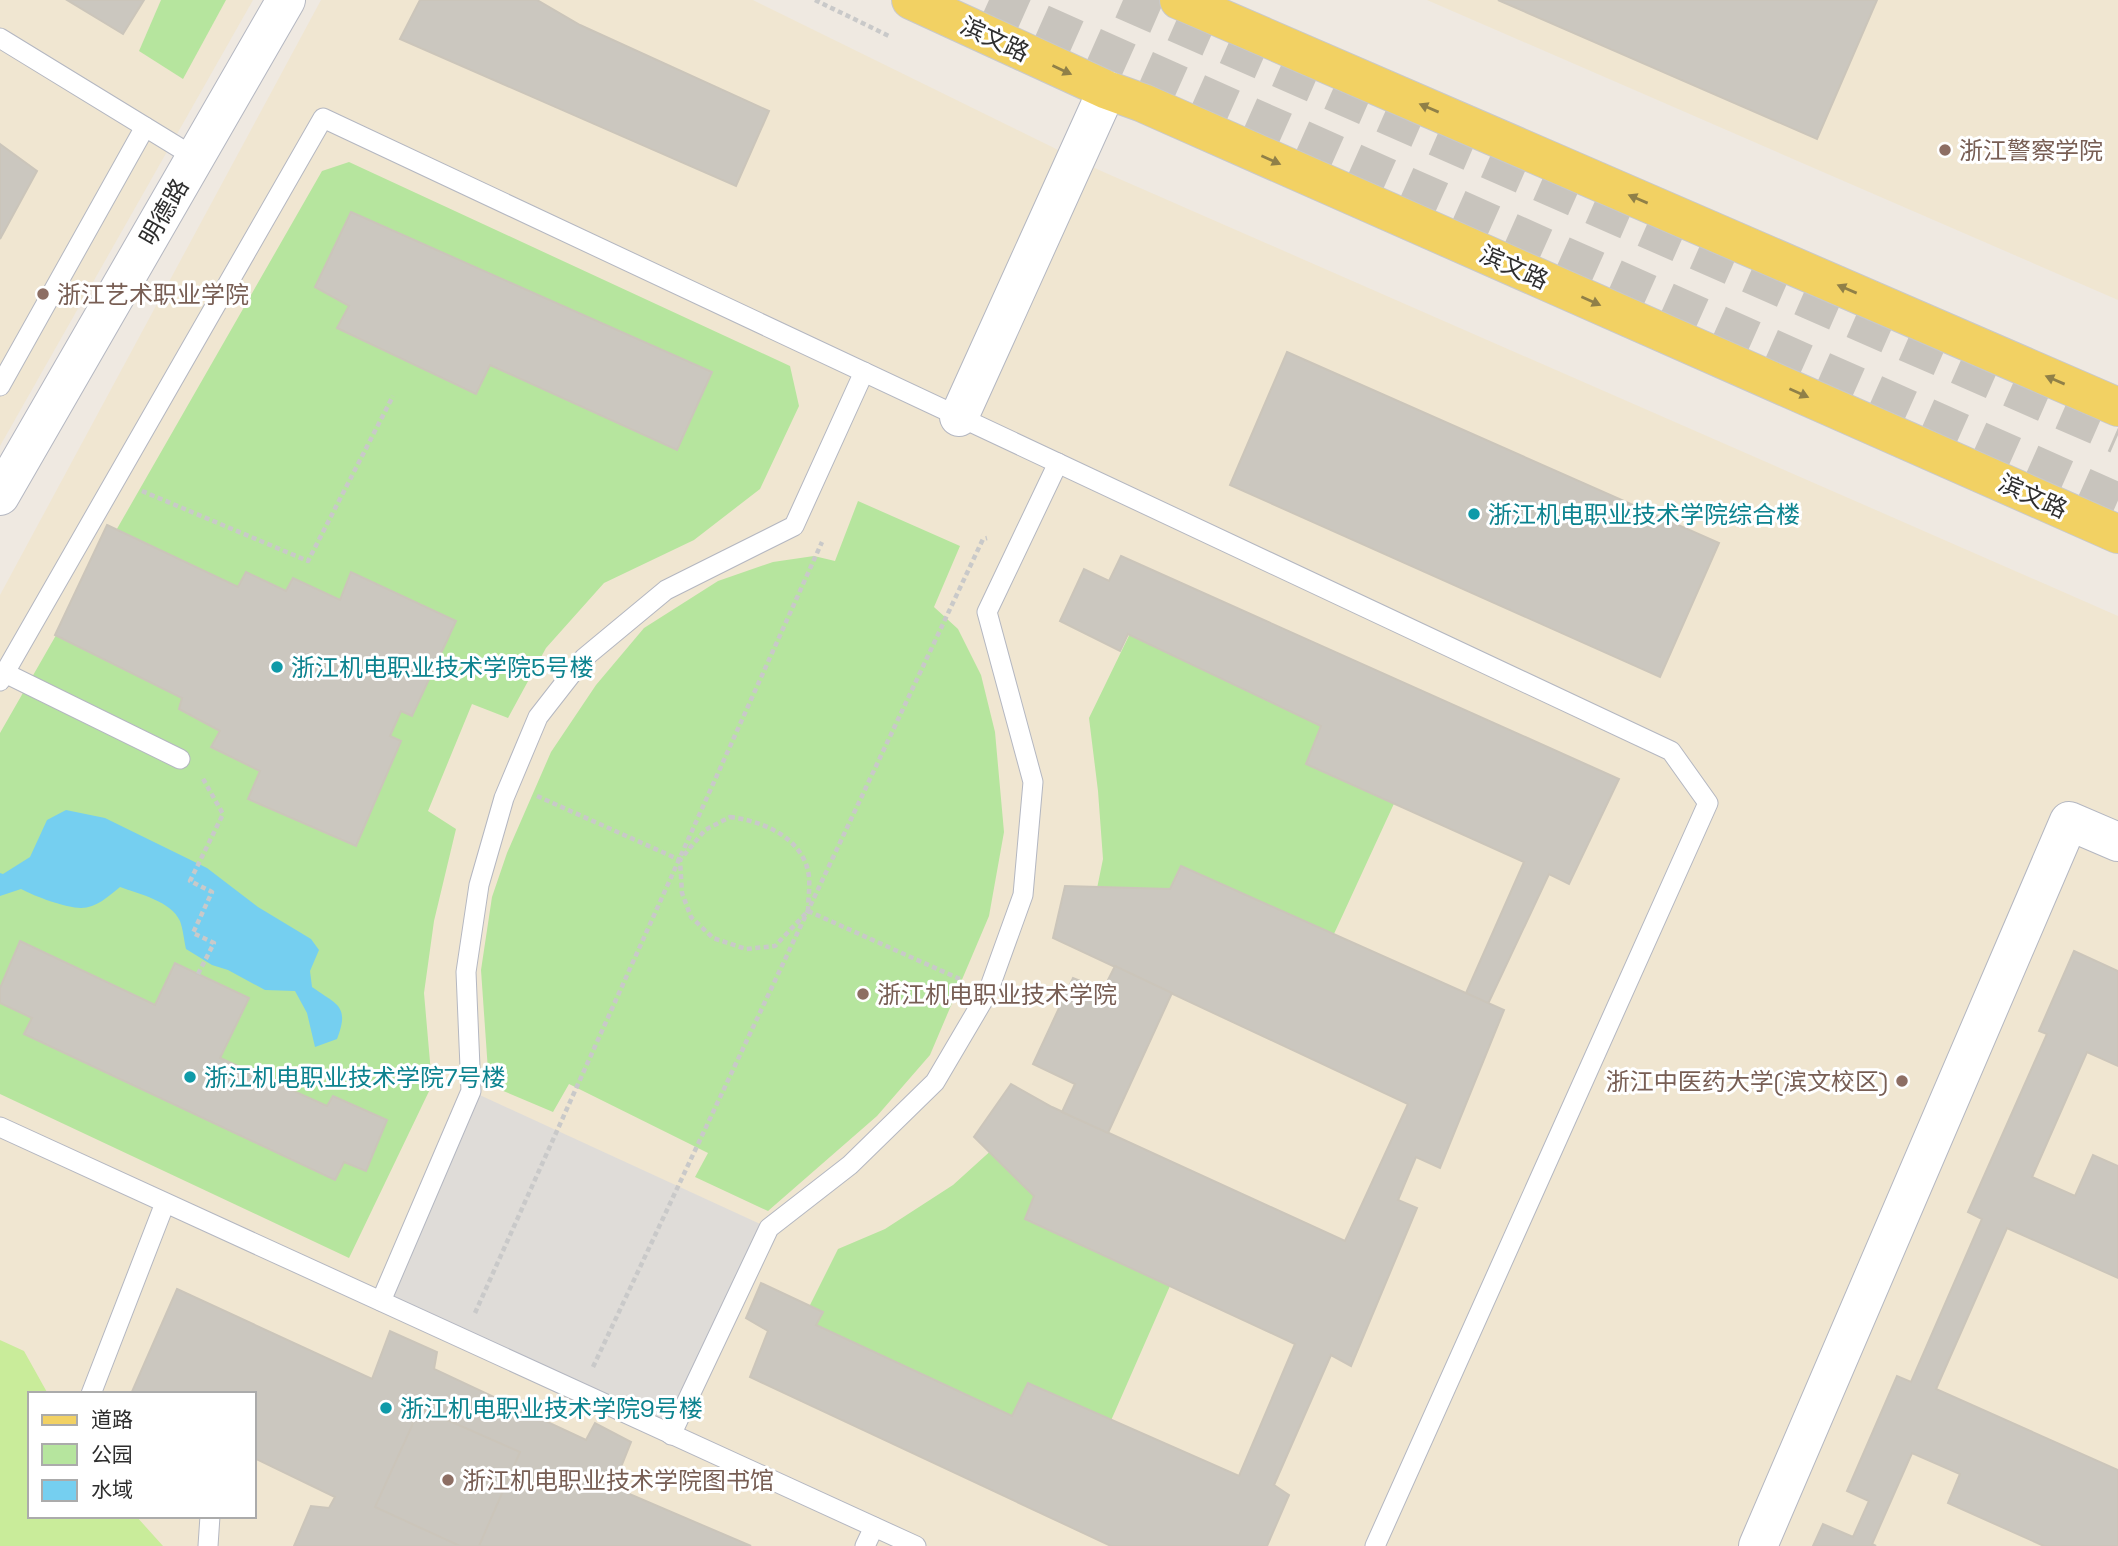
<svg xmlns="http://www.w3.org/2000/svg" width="2118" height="1546" viewBox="0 0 2118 1546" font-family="'Space Grotesk','Noto Sans SC',sans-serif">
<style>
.education{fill:#f0e6d1;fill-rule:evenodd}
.green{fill:#b6e59e}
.pitch{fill:#c9ec9a}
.plaza{fill:#dfdcd8}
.water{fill:#75cff0}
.building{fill:#cbc7bf;stroke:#cbc5ba;stroke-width:2}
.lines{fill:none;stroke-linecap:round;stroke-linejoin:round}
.highway-tunnel{stroke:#c8c4bd;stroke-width:38;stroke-dasharray:38 19;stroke-linecap:butt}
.lane-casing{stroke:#b4b7c1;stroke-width:21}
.street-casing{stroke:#b4b7c1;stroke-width:40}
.primary-casing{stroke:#c9c9c9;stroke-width:40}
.path{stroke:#c9c9c9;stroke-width:4.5;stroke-dasharray:5 3.5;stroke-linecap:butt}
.lane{stroke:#fff;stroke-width:19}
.street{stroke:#fff;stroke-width:38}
.primary{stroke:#f2d163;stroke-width:38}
.oneway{fill:#908048}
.education-dot{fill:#8d6e63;stroke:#fff;stroke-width:2.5}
.culture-dot{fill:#0f9aa8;stroke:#fff;stroke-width:2.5}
.labels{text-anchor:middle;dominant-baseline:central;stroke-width:6;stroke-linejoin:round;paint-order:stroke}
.street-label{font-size:24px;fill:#2e2e2e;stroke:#fff}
.education-label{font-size:24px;fill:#785e54;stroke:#fff;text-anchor:start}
.culture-label{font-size:24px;fill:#0d838f;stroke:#fff;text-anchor:start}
</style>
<rect width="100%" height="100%" fill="#efe9e1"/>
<g class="education">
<path d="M0,0H253L0,446Z"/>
<path d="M321,0H753L1099,170L2118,616V1546H0V595ZM30,1394H254V1516H30Z"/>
<path d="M1427,0H2118V300Z"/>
</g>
<g class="green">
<path d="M161,0H226L183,79L139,51Z"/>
<path d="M349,162L790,366L799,406L760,489L694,540L604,583L546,648L508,718L472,704L428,811L456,829L434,921L424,993L432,1085L349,1258L0,1094V733L322,171Z"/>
<path d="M858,501L960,546L934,607L958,629L981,675L995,732L1004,832L989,916L930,1055L877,1116L768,1211L695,1177L708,1153L569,1084L553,1112L489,1085L481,970L492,897L507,853L551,752L596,685L644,628L718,581L773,562L814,556L835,561Z"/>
<path d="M1140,613L1415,758L1304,999L1093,908L1103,859L1098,791L1089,718Z"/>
<path d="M1006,1137L1191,1238L1088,1473L791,1343L838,1249L885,1229L953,1185Z"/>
</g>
<path class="pitch" d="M0,1340L24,1351L48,1394H30V1516H136L163,1546H0Z"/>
<path class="plaza" d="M471,1091L769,1228L671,1435L381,1301Z"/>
<path class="water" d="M66,810L105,818L207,868L258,907L311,939L319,950L310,971L312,987C337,1005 350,1005 337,1039L315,1047L307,1013L295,991L265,990L228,970L212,965L186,949C184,940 183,929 180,921C171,901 139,894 120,887C109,896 96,908 81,908C66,908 34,896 21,889L0,896V873L3,874L30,857L47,820Z"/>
<g class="building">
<path d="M67,0H144L123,34Z"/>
<path d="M420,0H537L580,25L769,111L736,186L400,39Z"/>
<path d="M1498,0H1877L1817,139Z"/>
<path d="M0,144L37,171L0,239Z"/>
<path d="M351,212L712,372L677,450L490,365L476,394L337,328L349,306L315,287Z"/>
<path d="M1287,352L1719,543L1660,677L1230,485Z"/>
<path d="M107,525L238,587L246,572L286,591L293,578L340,600L351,572L456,621L412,716L401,711L390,736L401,741L356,846L248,799L260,771L211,747L220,731L179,709L182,698L55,635Z"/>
<path d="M1121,556L1619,779L1569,884L1549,874L1488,1004L1466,993L1524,862L1306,764L1321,726L1128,634L1120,651L1060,621L1084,569L1109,581Z"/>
<path d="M1181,866L1504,1010L1440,1168L1416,1157L1398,1200L1417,1208L1351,1366L1331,1355L1274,1485L1289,1495L1267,1546H1111L750,1377L768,1331L746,1318L761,1283L823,1312L816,1325L1012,1416L1028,1383L1239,1476L1295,1344L1025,1219L1034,1196L974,1137L1011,1084L1052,1107L1345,1241L1408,1104L1053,938L1065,886L1170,889Z"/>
<path d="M20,941L155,1005L175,963L249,998L220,1058L327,1106L333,1096L387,1120L366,1171L344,1162L335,1180L24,1034L32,1018L0,1003V988Z"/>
<path d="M2074,951L2118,971V1066L2087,1052L2032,1177L2075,1196L2093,1155L2118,1166V1278L2007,1228L1936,1389L2118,1470V1546H2044L1948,1503L1960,1474L1912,1453L1872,1544L1876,1546H1813L1823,1524L1853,1537L1869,1501L1847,1491L1897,1376L1911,1382L1982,1219L1968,1212L2047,1034L2039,1031Z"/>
<path d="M1115,966L1172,993L1108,1133L1062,1112L1075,1084L1033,1064L1073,978L1103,990Z"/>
<path d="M177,1289L372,1379L390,1331L437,1352L434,1369L586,1440L595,1423L631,1442L613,1487L751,1546H294L311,1506L329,1508L335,1497L254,1458V1394H131Z"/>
<path d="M420,1408L520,1452L479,1546H460L375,1507Z"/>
</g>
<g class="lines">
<g class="highway-tunnel">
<path d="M989,0L2118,502"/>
<path d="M1123,0L2118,435"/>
</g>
<defs>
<g id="lane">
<path d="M0,38L196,158"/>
<path d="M0,386L145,127"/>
<path d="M5,673L180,759"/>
<path d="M0,681L323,118L1671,751L1708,803L1375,1546"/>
<path d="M0,1127L916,1546"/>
<path d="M381,1301L471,1091L466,972L479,885L504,798L538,717L584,658L666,590L794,526L864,372"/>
<path d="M91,1394L165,1203"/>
<path d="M671,1435L769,1228L850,1165L935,1082L988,992L1023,895L1033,782L987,612L1058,463"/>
<path d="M208,1546L210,1516"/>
<path d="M865,1546L874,1527"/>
</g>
<g id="street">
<path d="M959,417L1107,90"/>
<path d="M0,496L286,0"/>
<path d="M1758,1546L2069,821L2118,842"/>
</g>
<g id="primary">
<path d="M911,0L1107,90L1143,103L2118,534"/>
<path d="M1179,0L2118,407"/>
</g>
</defs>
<use href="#lane" class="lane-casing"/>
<use href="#street" class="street-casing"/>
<use href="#primary" class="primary-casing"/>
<g class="path">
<path d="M815,0L889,36"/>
<path d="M142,491L308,561L393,396"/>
<path d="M537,796L680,860"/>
<path d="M730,817C764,821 805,839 809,877C810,888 808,900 808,911L775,946L746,949L713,938L691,917L682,893L680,860L705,830Z"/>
<path d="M808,911L962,980"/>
<path d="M198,974L214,943L193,933L212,892L190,881L223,814L202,777"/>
<path d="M475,1313L822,542"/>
<path d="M593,1367L983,539L987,538"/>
</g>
<use href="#lane" class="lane"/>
<use href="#street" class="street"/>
<use href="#primary" class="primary"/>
</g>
<defs><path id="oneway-solid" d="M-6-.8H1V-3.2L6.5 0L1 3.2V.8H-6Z" transform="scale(1.75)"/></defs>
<g class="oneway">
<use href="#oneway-solid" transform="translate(1062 70) rotate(25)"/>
<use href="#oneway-solid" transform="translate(1429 108) rotate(-157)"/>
<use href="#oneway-solid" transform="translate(1271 160) rotate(24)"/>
<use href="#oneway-solid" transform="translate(1638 199) rotate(-157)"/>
<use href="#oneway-solid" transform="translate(1847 289) rotate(-157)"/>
<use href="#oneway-solid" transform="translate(1591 301) rotate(24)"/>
<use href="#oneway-solid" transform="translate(2055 380) rotate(-157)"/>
<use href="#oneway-solid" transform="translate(1799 393) rotate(24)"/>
</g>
<g class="education-dot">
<circle cx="1945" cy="150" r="7"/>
<circle cx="43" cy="294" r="7"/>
<circle cx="863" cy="994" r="7"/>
<circle cx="1902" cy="1081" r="7"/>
<circle cx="448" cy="1480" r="7"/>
</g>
<g class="culture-dot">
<circle cx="1474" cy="514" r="7"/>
<circle cx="277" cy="667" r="7"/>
<circle cx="190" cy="1077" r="7"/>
<circle cx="386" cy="1408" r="7"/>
</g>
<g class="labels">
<g class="street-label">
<text transform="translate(995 39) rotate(25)">滨文路</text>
<text transform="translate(164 212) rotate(-60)">明德路</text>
<text transform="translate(1514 267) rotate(24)">滨文路</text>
<text transform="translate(2033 496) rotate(24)">滨文路</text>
</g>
<g class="education-label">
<text x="1959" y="150">浙江警察学院</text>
<text x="57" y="294">浙江艺术职业学院</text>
<text x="877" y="994">浙江机电职业技术学院</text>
<text x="1888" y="1081" text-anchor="end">浙江中医药大学(滨文校区)</text>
<text x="462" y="1480">浙江机电职业技术学院图书馆</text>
</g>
<g class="culture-label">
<text x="1488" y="514">浙江机电职业技术学院综合楼</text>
<text x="291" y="667">浙江机电职业技术学院5号楼</text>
<text x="204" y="1077">浙江机电职业技术学院7号楼</text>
<text x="400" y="1408">浙江机电职业技术学院9号楼</text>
</g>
</g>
<rect x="28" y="1392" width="228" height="126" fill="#ffffff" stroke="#ababab" stroke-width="2"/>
<rect x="42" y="1415" width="35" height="10" fill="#f2d163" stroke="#ababab" stroke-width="2"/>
<text x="91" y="1427" font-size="21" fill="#2e2e2e">道路</text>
<rect x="42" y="1444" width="35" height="21" fill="#b6e59e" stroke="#ababab" stroke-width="2"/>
<text x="91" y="1462" font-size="21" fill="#2e2e2e">公园</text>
<rect x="42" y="1480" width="35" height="21" fill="#75cff0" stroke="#ababab" stroke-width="2"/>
<text x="91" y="1497" font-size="21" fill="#2e2e2e">水域</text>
</svg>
